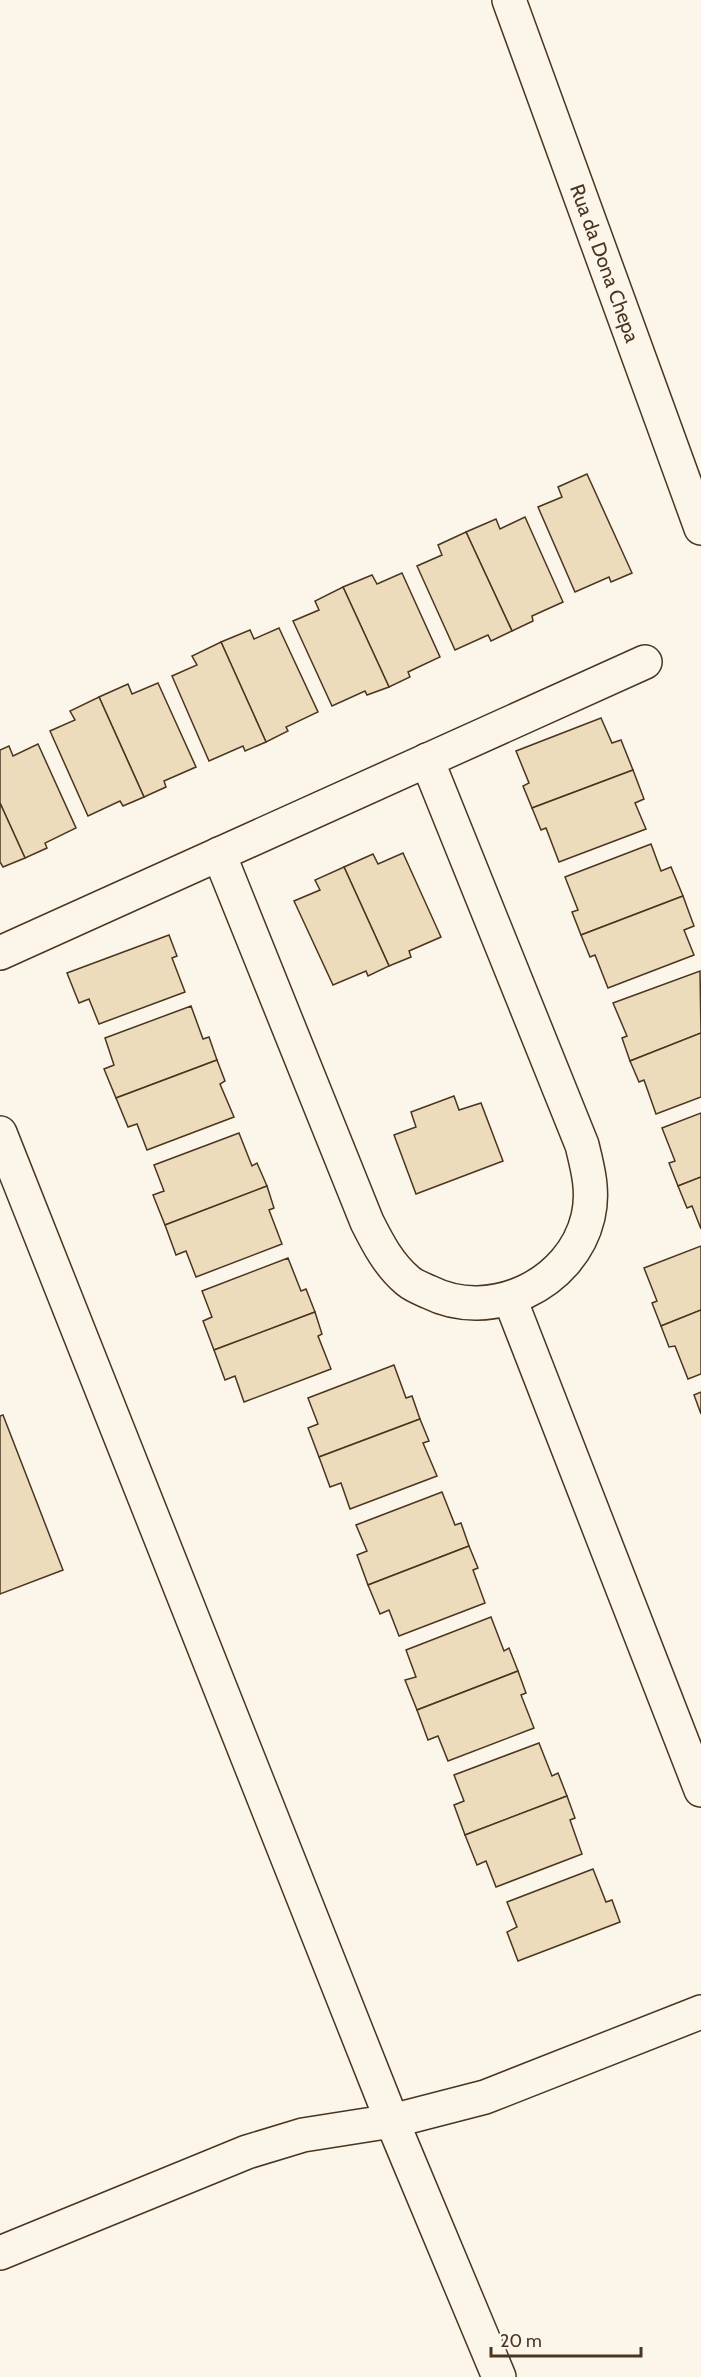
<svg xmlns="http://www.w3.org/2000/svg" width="701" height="2377" viewBox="0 0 701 2377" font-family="Cabin,sans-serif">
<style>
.building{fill:#ecdcbc;stroke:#4a3520;stroke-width:1.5}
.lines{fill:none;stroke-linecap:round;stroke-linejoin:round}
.street-casing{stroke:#4a3520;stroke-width:36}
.secondary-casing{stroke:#4a3520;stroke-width:36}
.street{stroke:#fbf6e9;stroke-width:33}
.secondary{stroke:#fbf6e9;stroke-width:33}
.labels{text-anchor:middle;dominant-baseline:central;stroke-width:4.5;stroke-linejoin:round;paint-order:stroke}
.street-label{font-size:20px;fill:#4a3520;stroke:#fbf6e9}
</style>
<rect width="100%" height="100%" fill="#fbf6e9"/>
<g class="building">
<path d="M587,474L632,573L611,582L609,577L575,592L538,507L562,497L558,487Z"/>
<path d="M525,517L563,602L532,616L533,621L512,631L466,532L496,519L500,529Z"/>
<path d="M466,532L512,631L491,641L488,635L455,650L417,566L442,555L438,545Z"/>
<path d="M402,573L440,657L408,672L410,677L389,687L343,587L372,575L377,584Z"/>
<path d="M343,587L389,687L367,695L365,691L332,706L293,621L319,610L315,601Z"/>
<path d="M279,628L318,712L286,727L288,731L266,742L221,642L250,630L254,639Z"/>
<path d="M221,642L266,742L245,751L243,746L209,761L172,676L197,665L192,656Z"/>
<path d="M158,683L196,767L164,781L166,787L144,797L99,697L128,684L132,694Z"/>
<path d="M99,697L144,797L123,806L120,801L88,816L50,731L75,720L70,711Z"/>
<path d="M601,718L612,743L621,740L633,770L532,808L523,786L529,783L516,751Z"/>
<path d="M38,744L76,828L45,843L47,848L25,858L0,803V750L9,746L13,756Z"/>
<path d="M633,770L644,799L635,803L646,829L559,862L546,828L541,830L532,808Z"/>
<path d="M0,803L25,858L3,867L0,862Z"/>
<path d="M651,844L661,871L671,867L683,896L581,935L572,912L578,910L565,877Z"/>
<path d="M403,853L441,937L409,951L411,957L389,966L344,867L373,854L378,864Z"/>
<path d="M344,867L389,966L368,976L366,971L333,985L294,901L320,890L315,880Z"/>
<path d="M683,896L694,926L684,930L694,955L608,988L595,955L590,957L581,935Z"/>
<path d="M169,935L177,956L172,958L185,992L99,1024L89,999L79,1003L67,973Z"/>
<path d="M700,971L701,1033L630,1061L622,1038L627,1036L613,1003Z"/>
<path d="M191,1006L203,1039L209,1037L217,1060L116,1098L104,1069L114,1065L105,1038Z"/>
<path d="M701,1033V1097L656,1114L644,1080L639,1082L630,1061Z"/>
<path d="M217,1060L225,1081L220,1084L234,1117L147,1150L137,1124L128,1127L116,1098Z"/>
<path d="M454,1096L459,1110L481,1103L503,1161L416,1194L394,1135L416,1127L411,1112Z"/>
<path d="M701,1113V1177L678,1186L669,1163L675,1161L662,1128Z"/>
<path d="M239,1133L252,1166L257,1163L267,1186L165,1225L153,1195L164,1191L154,1165Z"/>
<path d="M701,1177V1229L692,1206L687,1208L678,1186Z"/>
<path d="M267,1186L274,1208L269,1210L282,1244L196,1277L186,1251L176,1255L165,1225Z"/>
<path d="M701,1246V1310L661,1326L652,1303L657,1301L644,1268Z"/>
<path d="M288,1258L301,1291L306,1289L315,1312L214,1350L203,1321L212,1317L202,1291Z"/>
<path d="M701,1310V1374L688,1379L675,1346L669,1347L661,1326Z"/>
<path d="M315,1312L322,1334L318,1336L331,1369L244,1402L235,1376L225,1380L214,1350Z"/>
<path d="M394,1365L406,1398L412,1396L420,1419L319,1457L308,1428L318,1424L308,1398Z"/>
<path d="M701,1392V1414L694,1395Z"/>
<path d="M3,1415L63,1570L0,1594V1416Z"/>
<path d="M420,1419L429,1441L423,1443L437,1476L350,1509L341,1483L330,1487L319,1457Z"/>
<path d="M442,1492L455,1525L461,1523L469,1546L368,1585L357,1555L367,1551L356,1525Z"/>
<path d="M469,1546L478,1568L473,1570L485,1603L399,1636L389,1610L380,1614L368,1585Z"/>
<path d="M491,1617L504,1651L509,1648L518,1671L417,1710L405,1680L416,1677L406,1650Z"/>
<path d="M518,1671L526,1693L521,1695L534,1728L448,1761L438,1736L428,1740L417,1710Z"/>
<path d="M539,1743L552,1776L558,1773L567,1796L465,1835L454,1805L464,1801L454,1775Z"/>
<path d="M567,1796L575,1818L570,1820L582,1854L496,1887L486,1861L477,1865L465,1835Z"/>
<path d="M593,1869L606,1902L612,1900L620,1922L518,1961L507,1932L517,1927L507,1902Z"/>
</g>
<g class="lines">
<defs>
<g id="street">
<path d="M219,854L367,1222C378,1244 389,1265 408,1281C414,1286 422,1289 429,1292C490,1323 572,1285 588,1217C594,1192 588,1169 582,1145L427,760"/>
<path d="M0,953L645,662"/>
<path d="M0,1133L392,2121L499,2377"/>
<path d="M510,1299L701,1790"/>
<path d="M0,2253L247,2152L303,2135L392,2121L485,2097L701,2012"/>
</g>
<g id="secondary">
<path id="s1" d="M509,0L701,528"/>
</g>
</defs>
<use href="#street" class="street-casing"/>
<use href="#secondary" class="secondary-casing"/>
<use href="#street" class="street"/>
<use href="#secondary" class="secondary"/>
</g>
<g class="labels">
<g class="street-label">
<text stroke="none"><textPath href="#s1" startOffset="280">Rua da Dona Chepa</textPath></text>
</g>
</g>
<path d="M491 2347v9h150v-9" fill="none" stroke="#4a3520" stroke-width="3"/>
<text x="500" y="2347" font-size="18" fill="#4a3520" stroke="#fbf6e9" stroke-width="4.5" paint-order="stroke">20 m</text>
</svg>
